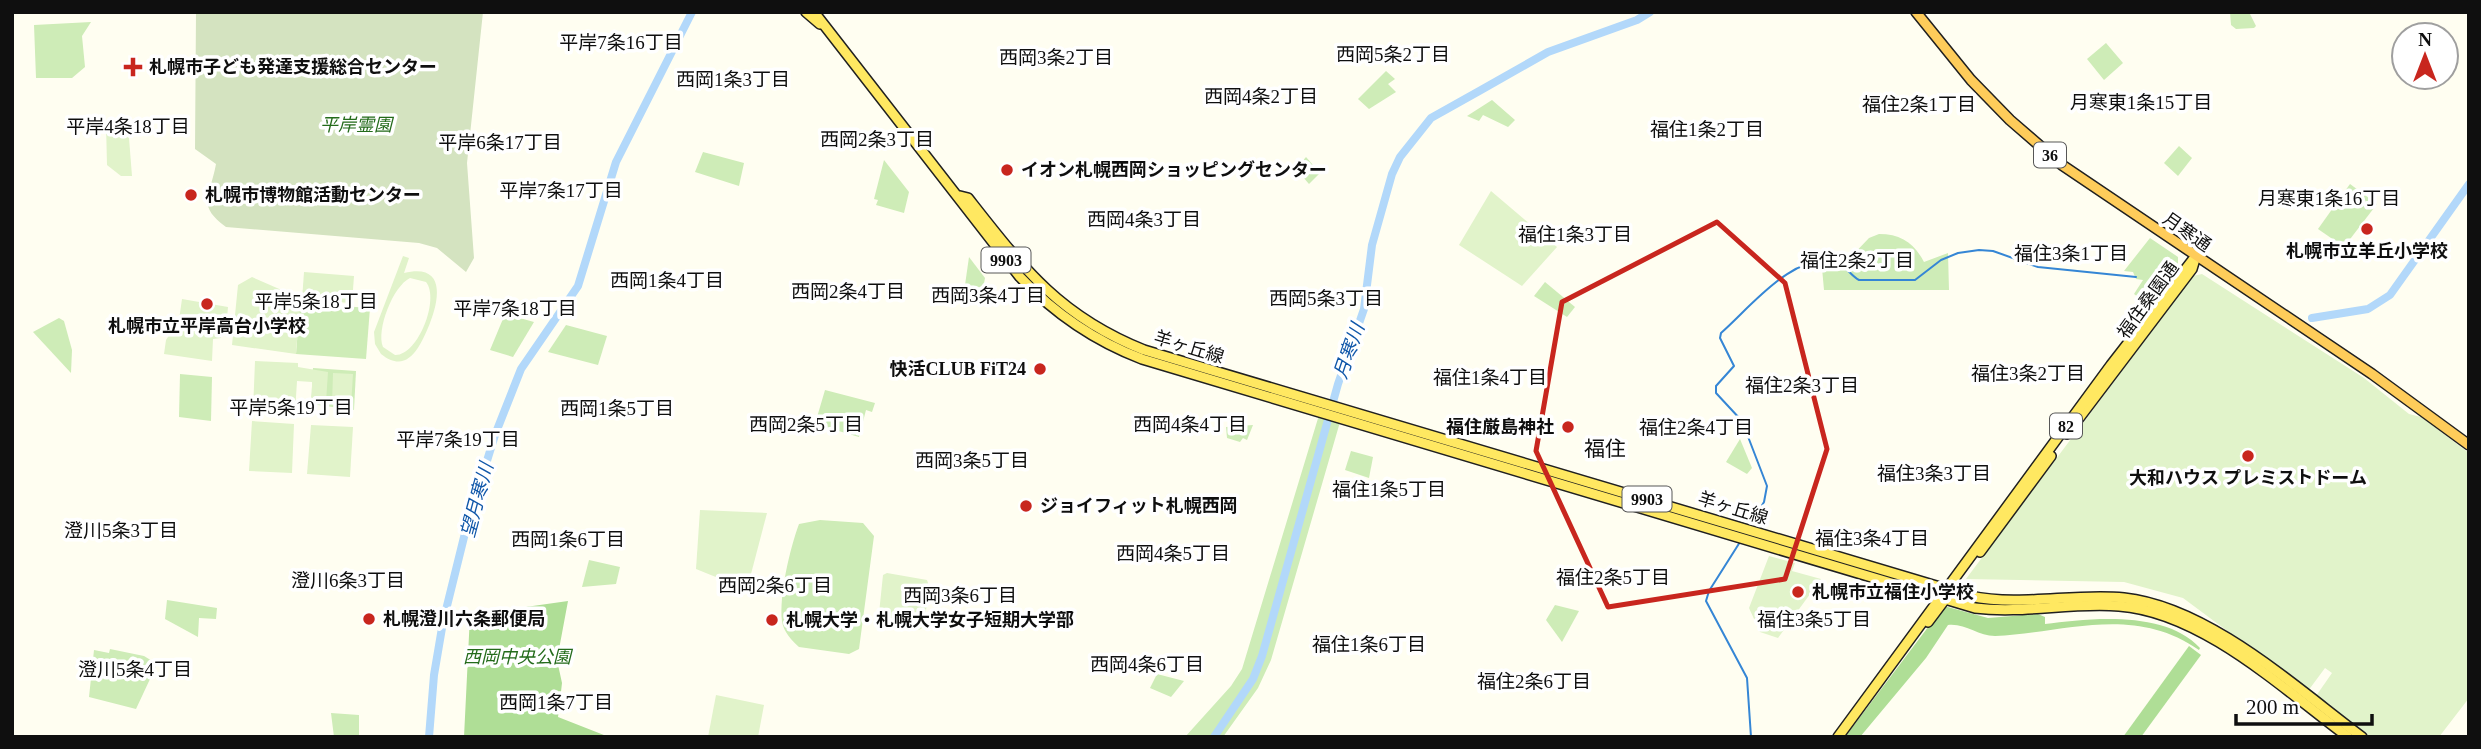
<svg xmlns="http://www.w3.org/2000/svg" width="2481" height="749" viewBox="0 0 2481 749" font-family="'Times New Roman','Noto Sans JP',serif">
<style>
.green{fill:#ceecb7}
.forest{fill:#afde96}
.cemetery{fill:#d4e3c0}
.pitch{fill:#e1f3ca;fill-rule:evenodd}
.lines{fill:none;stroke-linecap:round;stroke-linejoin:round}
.stream{stroke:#3586d5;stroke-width:2}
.river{stroke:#b2d8fa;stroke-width:8}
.primary-casing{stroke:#202020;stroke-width:12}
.trunk-casing{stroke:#202020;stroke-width:12}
.primary{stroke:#ffe861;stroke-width:9}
.trunk{stroke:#fecc5a;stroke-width:9}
.marked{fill:none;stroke:#c8261e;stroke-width:5;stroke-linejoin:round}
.poi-dot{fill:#c8261e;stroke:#fff;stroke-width:2.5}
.labels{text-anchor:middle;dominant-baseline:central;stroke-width:7;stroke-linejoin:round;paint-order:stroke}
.shield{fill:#fff;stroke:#575757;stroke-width:2}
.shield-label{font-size:16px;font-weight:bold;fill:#0f0f0f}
.poi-label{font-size:18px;font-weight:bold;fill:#0f0f0f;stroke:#fff;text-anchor:start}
.park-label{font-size:18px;font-style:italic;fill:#246b1b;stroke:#fff}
.street-label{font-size:18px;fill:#0f0f0f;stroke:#fff}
.neighbourhood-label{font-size:19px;fill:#0f0f0f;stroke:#fff}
.water-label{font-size:19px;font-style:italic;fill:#1057a9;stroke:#fff}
.quarter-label{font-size:21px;fill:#0f0f0f;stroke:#fff}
</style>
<rect width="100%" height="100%" fill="#fffef1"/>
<g class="green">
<path d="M2230,12H2249L2256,26L2254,28L2236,29L2231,25Z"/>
<path d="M91,22L82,36L85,67L72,78H36L34,25Z"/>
<path d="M2106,43L2123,63L2104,80L2087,59Z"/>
<path d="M1386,71L1395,79L1388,84L1396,92L1369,109L1358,99Z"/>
<path d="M1492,100L1515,120L1508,127L1483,115L1479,121L1467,116Z"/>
<path d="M2179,146L2192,158L2178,176L2164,163Z"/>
<path d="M703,152L744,163L739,186L695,172Z"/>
<path d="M1306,157L1320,173L1309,184L1296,169Z"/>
<path d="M884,160L909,192L904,213L876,205L878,200L874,199Z"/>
<path d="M2350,184L2377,204L2344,247L2318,229Z"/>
<path d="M1879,234C1901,234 1914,243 1924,262L1948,253L1949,290H1824L1821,257L1848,260L1869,238Z"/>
<path d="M2150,238L2178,257V264L2154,299L2146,293L2141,299L2134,294L2143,280L2136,279L2133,272L2124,271Z"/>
<path d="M969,257L985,278L983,289L965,285Z"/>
<path d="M1545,282L1575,307L1567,317L1534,296Z"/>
<path d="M300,303L370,308L366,359L296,354Z"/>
<path d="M505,314L534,322L513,357L490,350Z"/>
<path d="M59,318L64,321L72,350L71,373L33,332Z"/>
<path d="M566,325L607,336L598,365L548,352Z"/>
<path d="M313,368L356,371L354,410L311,404Z"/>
<path d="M180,374L212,377L211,421L179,417Z"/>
<path d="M825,390L875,403L872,412L866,410L859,437L815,424Z"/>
<path d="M1319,415L1340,422L1271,660L1258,688L1223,737H1185L1231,686L1242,669Z"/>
<path d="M1253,425L1247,440L1243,438L1240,442L1227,438L1226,427Z"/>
<path d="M1740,439L1752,468L1747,474L1726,462Z"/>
<path d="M1351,451L1373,457L1369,478L1345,470Z"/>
<path d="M820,520L863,523L874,536L859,649L849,654L799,647C792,641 783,631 782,621C779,595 790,548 799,524Z"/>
<path d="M589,560L620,567L616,584L582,587Z"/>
<path d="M167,600L217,608L216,619L199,618L198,637L165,619Z"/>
<path d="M1555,605L1579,611L1562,642L1546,620Z"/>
<path d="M110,649L144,656L157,664L136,709L89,697L94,650L109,653Z"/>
<path d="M1157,674L1184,681L1171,697L1150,688Z"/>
<path d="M331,713L359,715V737H334Z"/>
</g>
<g class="forest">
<path d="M568,601L557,660L562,683L558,717L609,737H464L470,615Z"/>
<path d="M1944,606L1988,618L2038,614L2045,617V624C2090,618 2166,610 2200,648L2199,650C2133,604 2065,633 1995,636C1978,636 1965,623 1948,625L1926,658L1860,737H1845Z"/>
<path d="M2189,646L2201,655L2141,737H2123Z"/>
</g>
<path class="cemetery" d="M196,12H483L467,163L474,258L466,272L437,248L419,243L226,227C196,205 210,197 216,164L195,149Z"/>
<g class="pitch">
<path d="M106,124L129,138L132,176H121L107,165Z"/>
<path d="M1491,191L1557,247L1522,286L1459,245Z"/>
<path d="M403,256L409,258L404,273C445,263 440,298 430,323C421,345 408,376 381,354L375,344L374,332ZM410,278L426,282C440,299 418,356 395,355L383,347C376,330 393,286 410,278Z"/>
<path d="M304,272L354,276L352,303L302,300Z"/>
<path d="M2202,274L2364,378L2409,414L2421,417L2469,453V698L2439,737H2371L2316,696L2332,673L2325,668L2308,691L2183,598L2124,582L1966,579L2193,276Z"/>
<path d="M252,277L300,298L296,354L232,345L238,285Z"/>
<path d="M182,299L228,307L226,329H222L221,338L213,339L212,361L164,354L166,340L179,320Z"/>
<path d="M255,361L298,363V367L328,372L326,402L312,401V382L297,381L295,413L253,411Z"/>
<path d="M333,373L353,374L351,406L332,405Z"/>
<path d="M252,421L294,424L292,473L249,471Z"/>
<path d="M311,425L353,427L350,477L307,474Z"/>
<path d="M700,510L767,513L751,574L743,588L696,569Z"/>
<path d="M1769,556L1795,563L1792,571L1821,579L1778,638L1760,632L1749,608Z"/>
<path d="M887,573L927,580L929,586L924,627L919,630L878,623L883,575Z"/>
<path d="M716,695L764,705L758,737H708Z"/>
</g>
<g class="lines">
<g class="stream">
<path d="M1752,522L1764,502L1767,486L1742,421L1716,393V386L1734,366L1720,338L1721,333C1750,308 1796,248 1838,264C1847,267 1851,276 1859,280H1915L1941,260L1958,253L1979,250L1993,251L2038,267L2136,277"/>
<path d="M1740,542L1709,591L1706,601L1747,678L1751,737"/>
</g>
<g class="river">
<path d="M2312,318L2368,309L2390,295L2469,184"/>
<path d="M429,737L434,675L443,622L467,525L495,435L521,369L578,286L616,162L692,12"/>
<path d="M1214,737L1253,679L1262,656L1338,384L1364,309L1372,245L1392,174L1400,157L1431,118L1481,90L1548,52L1637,20L1650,12"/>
</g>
<defs>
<g id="primary">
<path d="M806,12L820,24"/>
<path d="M814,12L1020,277C1054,313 1095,341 1142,359L1975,608C2023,614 2071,602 2119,606C2202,612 2283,689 2348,737"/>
<path d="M960,196L968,198C1023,268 1059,316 1144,350L1970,596C2021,607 2073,593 2124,598C2208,607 2295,687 2362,737"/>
<path d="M2067,434L2192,269L2195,259"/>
<path d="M1980,552L2051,456"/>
<path d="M1928,622L1949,594"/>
<path d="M1838,737L2111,365L2195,257"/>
</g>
<path id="trunk" d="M1916,12L1971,80L2010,120L2062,165L2372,374L2469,445"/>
</defs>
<use href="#primary" class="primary-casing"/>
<use href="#trunk" class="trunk-casing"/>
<use href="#primary" class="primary"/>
<use href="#trunk" class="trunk"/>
</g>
<path class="marked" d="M1717,222L1785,283L1827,449L1785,579L1608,607L1536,451L1562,302Z"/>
<g class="poi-dot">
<path d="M129.5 56.5h7v7h7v7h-7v7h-7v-7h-7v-7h7z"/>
<circle cx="1007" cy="170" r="7"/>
<circle cx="191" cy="195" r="7"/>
<circle cx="2367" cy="229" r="7"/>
<circle cx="207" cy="304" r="7"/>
<circle cx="1040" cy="369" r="7"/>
<circle cx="1568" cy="427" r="7"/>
<circle cx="2248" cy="456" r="7"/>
<circle cx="1026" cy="506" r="7"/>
<circle cx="1798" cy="592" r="7"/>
<circle cx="369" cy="619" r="7"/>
<circle cx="772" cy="620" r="7"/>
</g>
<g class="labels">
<g class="shield">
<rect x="2034" y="142.5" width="32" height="25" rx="5"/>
<rect x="981.5" y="247.5" width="49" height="25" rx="5"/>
<rect x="2050" y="413.5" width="32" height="25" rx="5"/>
<rect x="1622.5" y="486.5" width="49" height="25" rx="5"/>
</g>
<g class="shield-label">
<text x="2050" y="155">36</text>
<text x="1006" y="260">9903</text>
<text x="2066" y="426">82</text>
<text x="1647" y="499">9903</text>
</g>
<g class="poi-label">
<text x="149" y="67">札幌市子ども発達支援総合センター</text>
<text x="1021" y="170">イオン札幌西岡ショッピングセンター</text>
<text x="205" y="195">札幌市博物館活動センター</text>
<text x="2367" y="251" text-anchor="middle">札幌市立羊丘小学校</text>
<text x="207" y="326" text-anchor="middle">札幌市立平岸高台小学校</text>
<text x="1026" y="369" text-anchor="end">快活CLUB FiT24</text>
<text x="1554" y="427" text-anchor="end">福住厳島神社</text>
<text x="2248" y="478" text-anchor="middle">大和ハウス プレミストドーム</text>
<text x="1040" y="506">ジョイフィット札幌西岡</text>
<text x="1812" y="592">札幌市立福住小学校</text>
<text x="383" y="619">札幌澄川六条郵便局</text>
<text x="786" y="620">札幌大学・札幌大学女子短期大学部</text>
</g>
<g class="park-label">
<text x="356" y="125">平岸霊園</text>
<text x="517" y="657">西岡中央公園</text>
</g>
<g class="street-label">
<text transform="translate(2187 232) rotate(35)">月寒通</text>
<text transform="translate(2148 300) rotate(-54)">福住桑園通</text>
<text transform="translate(1189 347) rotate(17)">羊ヶ丘線</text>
<text transform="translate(1733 508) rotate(17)">羊ヶ丘線</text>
</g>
<g class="neighbourhood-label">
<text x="621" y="42">平岸7条16丁目</text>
<text x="1393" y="54">西岡5条2丁目</text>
<text x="1056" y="57">西岡3条2丁目</text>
<text x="733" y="79">西岡1条3丁目</text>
<text x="1261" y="96">西岡4条2丁目</text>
<text x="2141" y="102">月寒東1条15丁目</text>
<text x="1919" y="104">福住2条1丁目</text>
<text x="128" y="126">平岸4条18丁目</text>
<text x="1707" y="129">福住1条2丁目</text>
<text x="877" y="139">西岡2条3丁目</text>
<text x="500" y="142">平岸6条17丁目</text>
<text x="561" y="190">平岸7条17丁目</text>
<text x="2329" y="198">月寒東1条16丁目</text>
<text x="1144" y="219">西岡4条3丁目</text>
<text x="1575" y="234">福住1条3丁目</text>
<text x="2071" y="253">福住3条1丁目</text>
<text x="1857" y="260">福住2条2丁目</text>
<text x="667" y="280">西岡1条4丁目</text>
<text x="848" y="291">西岡2条4丁目</text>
<text x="988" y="295">西岡3条4丁目</text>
<text x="1326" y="298">西岡5条3丁目</text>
<text x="316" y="301">平岸5条18丁目</text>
<text x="515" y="308">平岸7条18丁目</text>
<text x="2028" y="373">福住3条2丁目</text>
<text x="1490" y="377">福住1条4丁目</text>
<text x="1802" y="385">福住2条3丁目</text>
<text x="291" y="407">平岸5条19丁目</text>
<text x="617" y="408">西岡1条5丁目</text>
<text x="806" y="424">西岡2条5丁目</text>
<text x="1190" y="424">西岡4条4丁目</text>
<text x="1696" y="427">福住2条4丁目</text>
<text x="458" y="439">平岸7条19丁目</text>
<text x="972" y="460">西岡3条5丁目</text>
<text x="1934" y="473">福住3条3丁目</text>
<text x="1389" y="489">福住1条5丁目</text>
<text x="121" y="530">澄川5条3丁目</text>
<text x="1872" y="538">福住3条4丁目</text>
<text x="568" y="539">西岡1条6丁目</text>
<text x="1173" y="553">西岡4条5丁目</text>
<text x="1613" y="577">福住2条5丁目</text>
<text x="348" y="580">澄川6条3丁目</text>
<text x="775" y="585">西岡2条6丁目</text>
<text x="960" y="595">西岡3条6丁目</text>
<text x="1814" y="619">福住3条5丁目</text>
<text x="1369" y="644">福住1条6丁目</text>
<text x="1147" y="664">西岡4条6丁目</text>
<text x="135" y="669">澄川5条4丁目</text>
<text x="1534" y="681">福住2条6丁目</text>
<text x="556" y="702">西岡1条7丁目</text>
</g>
<g class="water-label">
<text transform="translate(1349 351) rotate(-71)">月寒川</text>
<text transform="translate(477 500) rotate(-75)">望月寒川</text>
</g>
<g class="quarter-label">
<text x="1605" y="449">福住</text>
</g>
</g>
<rect width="2481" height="749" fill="none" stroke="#0f0f0f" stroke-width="28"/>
<g transform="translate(2425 56)"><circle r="33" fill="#ffffff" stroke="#9f9f9f" stroke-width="2"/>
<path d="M0-5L12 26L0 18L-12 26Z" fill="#c8261e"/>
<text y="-10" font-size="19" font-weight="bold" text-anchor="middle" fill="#0f0f0f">N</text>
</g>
<path d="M2236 714v10h136v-10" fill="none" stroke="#0f0f0f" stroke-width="3.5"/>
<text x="2246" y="714" font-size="21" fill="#0f0f0f" stroke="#ffffff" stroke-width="5" paint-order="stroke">200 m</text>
</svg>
